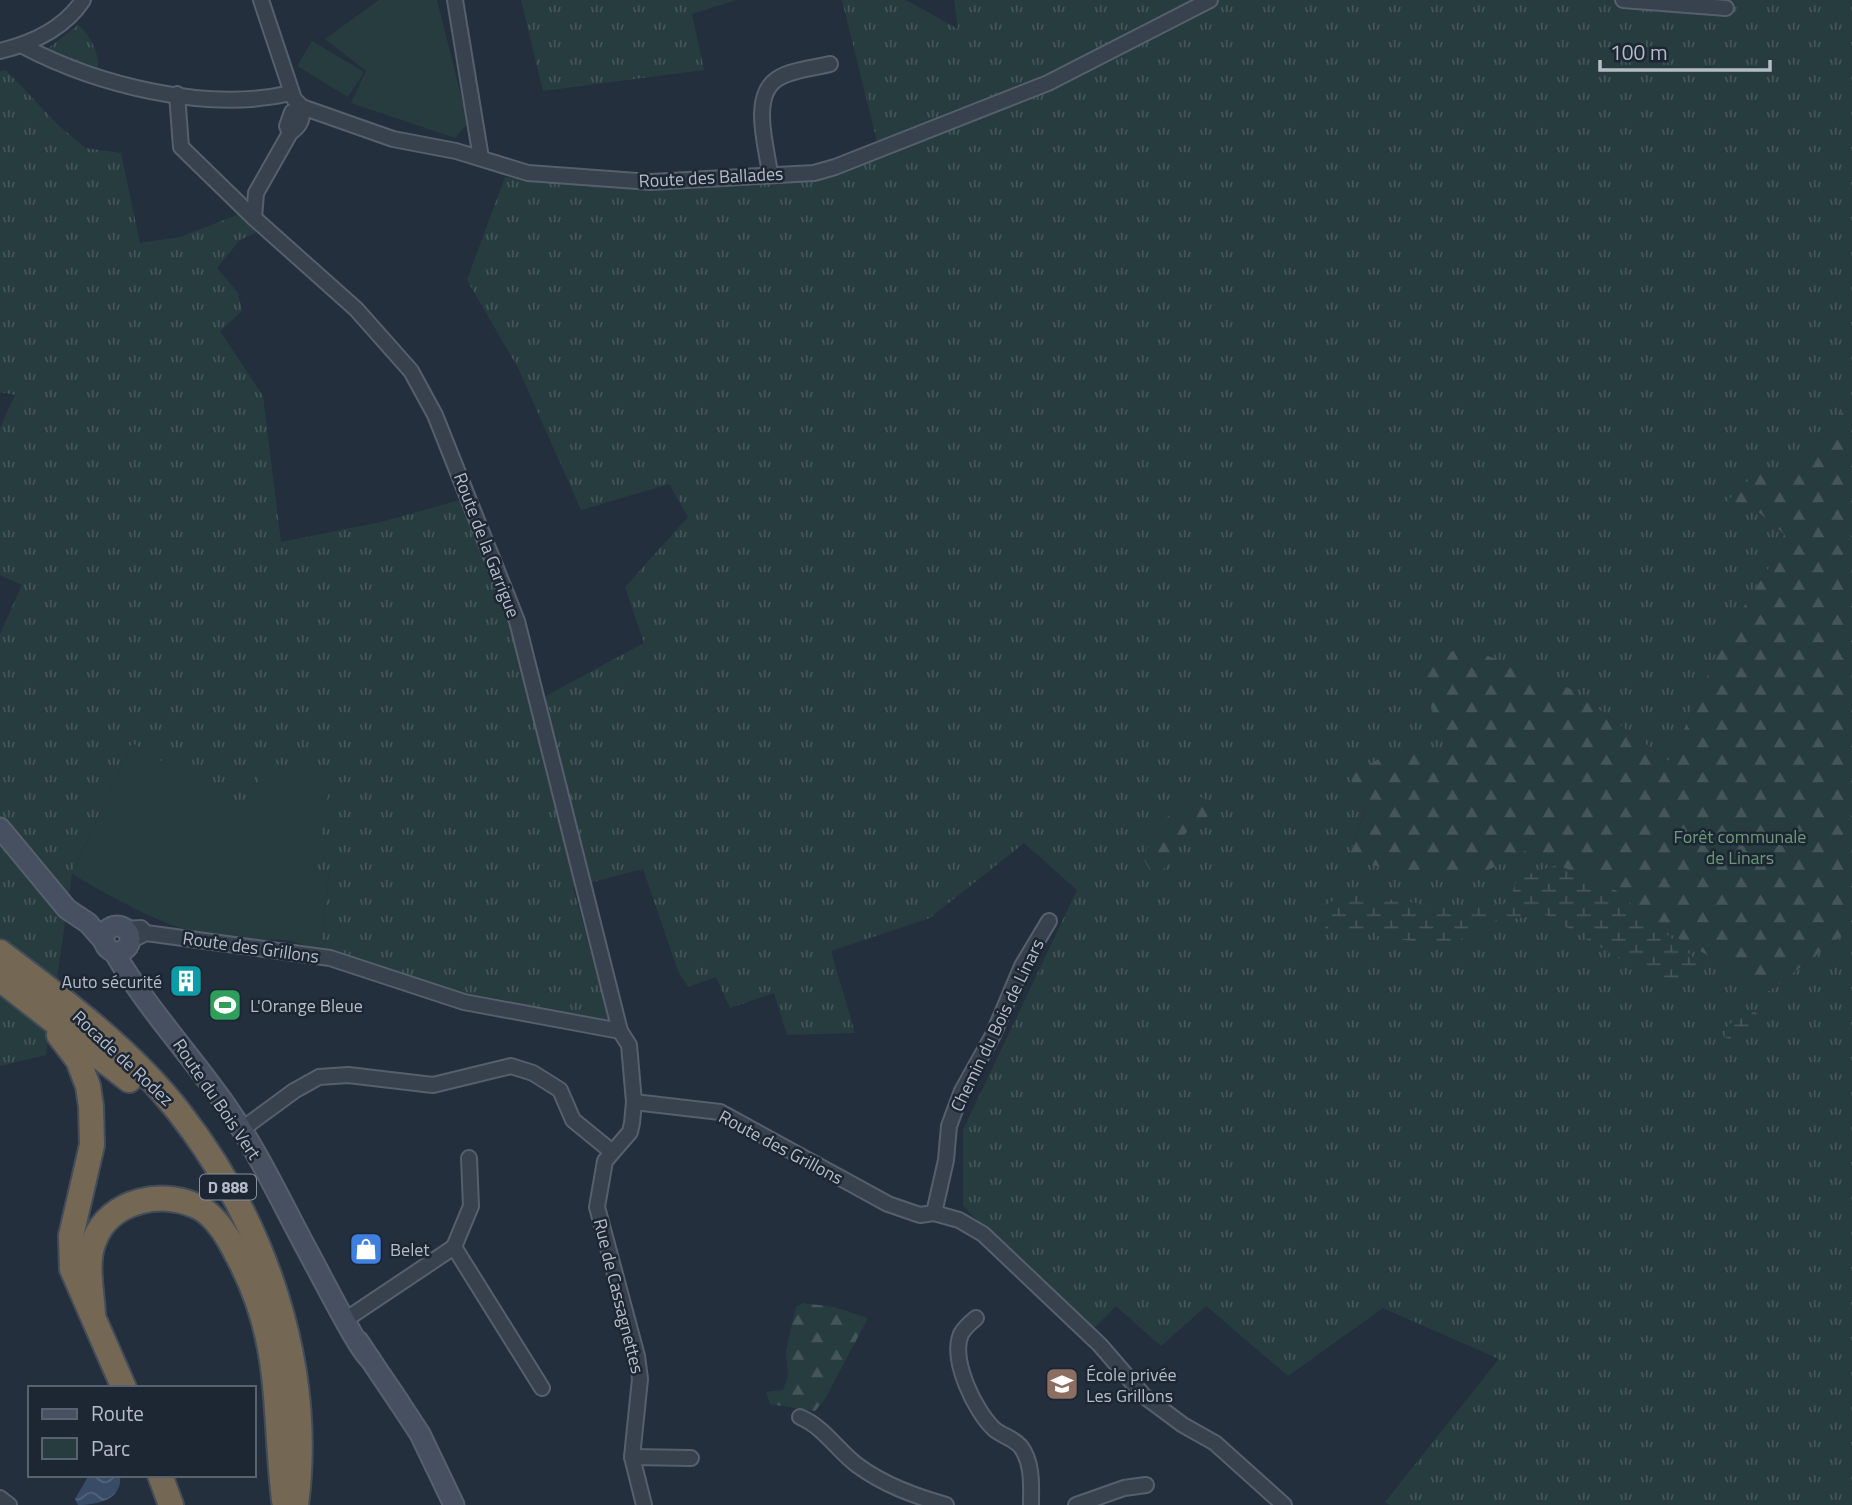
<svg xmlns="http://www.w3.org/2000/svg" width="1852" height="1505" viewBox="0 0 1852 1505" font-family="'Titillium Web',sans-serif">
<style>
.grass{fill:url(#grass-tufts)}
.forest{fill:url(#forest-firs)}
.wetland{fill:url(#wetland-marsh)}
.park{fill:#263c3f}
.water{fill:url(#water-waves)}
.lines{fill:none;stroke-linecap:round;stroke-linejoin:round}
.street-casing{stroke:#565f6c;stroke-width:18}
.secondary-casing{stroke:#565f6c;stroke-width:23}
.highway-casing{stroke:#434c59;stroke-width:28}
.street{stroke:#38414e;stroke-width:14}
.secondary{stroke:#465061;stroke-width:19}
.highway{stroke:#746855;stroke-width:24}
.labels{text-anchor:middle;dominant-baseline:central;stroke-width:5;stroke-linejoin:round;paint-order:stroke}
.shield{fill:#1d2633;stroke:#878f9c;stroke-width:2}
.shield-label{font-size:16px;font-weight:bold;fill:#b4bcc9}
.street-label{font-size:18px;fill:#b4bcc9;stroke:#1d2633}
.park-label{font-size:18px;fill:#6b9a76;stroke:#1d2633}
.poi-label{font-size:18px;fill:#b4bcc9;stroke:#1d2633;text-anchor:start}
</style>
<defs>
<pattern id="grass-tufts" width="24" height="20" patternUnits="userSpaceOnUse" patternTransform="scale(1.75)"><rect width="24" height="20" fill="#263c3f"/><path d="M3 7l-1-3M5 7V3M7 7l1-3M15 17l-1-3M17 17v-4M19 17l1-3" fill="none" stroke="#435659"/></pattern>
<pattern id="forest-firs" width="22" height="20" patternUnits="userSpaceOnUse" patternTransform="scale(1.75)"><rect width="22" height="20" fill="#263c3f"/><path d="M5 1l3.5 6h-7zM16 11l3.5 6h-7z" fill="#435659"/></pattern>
<pattern id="wetland-marsh" width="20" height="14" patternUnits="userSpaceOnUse" patternTransform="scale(1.75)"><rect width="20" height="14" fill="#263c3f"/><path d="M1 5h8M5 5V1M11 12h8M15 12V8" fill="none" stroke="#435659"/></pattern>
<pattern id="water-waves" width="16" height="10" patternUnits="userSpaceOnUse" patternTransform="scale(1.75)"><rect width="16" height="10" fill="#394c67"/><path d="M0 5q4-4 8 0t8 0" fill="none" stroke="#53647b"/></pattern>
</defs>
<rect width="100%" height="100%" fill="#242f3e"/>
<g class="grass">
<path d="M521,0H736L692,14L704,70L543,91Z"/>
<path d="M842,0H906L958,29L954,0H1852V399L1797,473L1719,509L1756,510L1784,534L1780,551L1724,637L1670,762L1571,689L1414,670L1450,746L1424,763L1412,740L1367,804L1348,860L1410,873H1483L1526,850L1769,991L1852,928V1505H1390L1385,1502L1499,1359L1383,1308L1288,1376L1206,1306L1161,1346L1116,1306L1090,1332L963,1206V1130L1077,890L1024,843L930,918L831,951L855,1033L787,1035L774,993L730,1008L716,977L688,987L678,971L643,869L573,887L609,1020L461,992L320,950L329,875L314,872L206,789L132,743L72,874L46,1055L0,1066V634L22,585L0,575V428L15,395L0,392V71L6,70L56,123L85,148L121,153L140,243L180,237L242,213L261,230L240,240L217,268L238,293L242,311L220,331L263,396L281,542L381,522L460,500L518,616L542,698L644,643L625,587L688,517L669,484L581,510L518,368L467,280L505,177L622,188L810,182L880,154Z"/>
<path d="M78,25C90,34 100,55 98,70L91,73L46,50Z"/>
</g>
<g class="forest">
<path d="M1852,399V928L1769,991L1526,850L1483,873H1410L1348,860L1367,805L1349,776L1412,740L1424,763L1450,746L1414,670L1463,646L1571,689L1670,762L1724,637L1780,551L1784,534L1756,510H1718L1760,469L1797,472Z"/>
<path d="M1196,795L1221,806L1185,834L1156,881L1143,858L1157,825Z"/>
<path d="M803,1303L834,1307L868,1318L825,1399L815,1411L770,1404L766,1392L783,1390L788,1376L786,1351L796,1307Z"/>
</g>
<g class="wetland">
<path d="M1557,865L1612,887L1702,965L1666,986L1544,914L1479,924L1452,947L1339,930L1326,932L1322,905L1350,894L1460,909L1509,903L1517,878Z"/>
<path d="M1755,1011L1761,1020L1757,1032L1738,1042L1724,1037L1722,1032L1737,1017Z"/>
</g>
<g class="park">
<path d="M379,0H437L468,123L455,138L351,103L366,71L325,39Z"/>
<path d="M312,41L364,72L348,97L297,66Z"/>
<path d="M132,743L206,789L252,824L261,762L332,773L314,872L329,875L320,950C304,944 278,936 263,941C244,940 223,940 204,935C156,923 115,899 72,874Z"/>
</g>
<path class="water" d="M89,1475H120C123,1500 97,1505 78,1505L75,1499Z"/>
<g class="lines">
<defs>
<g id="street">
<path d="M261,0L294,99L302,107L393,139L456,151L528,173L651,182L814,173L835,167L1048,83L1210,0"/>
<path d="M455,0L481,158"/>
<path d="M1623,0L1726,8"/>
<path d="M23,46C97,85 207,113 291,93"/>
<path d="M0,51C33,43 64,29 83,0"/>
<path d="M177,94L181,147L254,218L356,309L411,371L435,415L517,621L620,1031"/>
<path d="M770,174C767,148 750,97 777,79C790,70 814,68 830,64"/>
<path d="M254,218L256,193L290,133C300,126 303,120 302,107L292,112L287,126L290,133"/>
<path d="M125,929L141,928L146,933L330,958L464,1002L620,1031L629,1045L634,1102L632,1123L630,1132L605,1161L597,1207L637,1356L640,1379L632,1457L644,1505"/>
<path d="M130,941L146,933"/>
<path d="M634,1102L720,1112L888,1204L920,1215L934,1213L959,1220L983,1234L1100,1345L1144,1396L1183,1425L1215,1443L1284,1505"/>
<path d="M241,1130L294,1091L319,1077L348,1075L433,1085L511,1066L533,1073L560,1090L573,1120L611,1151"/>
<path d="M934,1213L946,1160L949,1126L962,1091L993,1035L1022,966L1049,921"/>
<path d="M454,1247L471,1206L469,1158"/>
<path d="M976,1318C971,1322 964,1329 961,1334C950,1360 975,1411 994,1429C1002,1436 1014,1438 1021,1447C1033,1464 1031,1485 1031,1505"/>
<path d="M345,1320L454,1247L542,1388"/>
<path d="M800,1417C824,1427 837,1450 857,1465C884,1485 915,1496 946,1505"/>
<path d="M632,1457L691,1458"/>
<path d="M0,1498L9,1505"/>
<path d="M1076,1505L1124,1488L1146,1485"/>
</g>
<g id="secondary">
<path d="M0,828L67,909L88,923L103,940"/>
<circle cx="117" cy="939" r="13"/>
<path d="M114,952C146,1007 190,1054 227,1107C257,1150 280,1199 305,1246C314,1262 361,1355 370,1359L358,1341"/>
<path d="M370,1359L399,1402L391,1390"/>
<path d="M399,1402L420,1434L454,1505"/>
</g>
<g id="highway">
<path d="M0,952C62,999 131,1050 179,1112C265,1222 314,1365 296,1505"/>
<path d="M0,979L129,1080"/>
<path d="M59,1035L78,1060L88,1086L91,1106L92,1145L71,1236L72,1269L124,1388"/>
<path d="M93,1315C92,1291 85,1263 94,1241C109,1199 166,1188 202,1209C216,1218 228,1237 235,1251C284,1339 273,1406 284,1500"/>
<path d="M160,1475L171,1505"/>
</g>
</defs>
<use href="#street" class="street-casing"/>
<use href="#secondary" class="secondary-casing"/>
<use href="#highway" class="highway-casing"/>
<use href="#street" class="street"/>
<use href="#secondary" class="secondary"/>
<use href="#highway" class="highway"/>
</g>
<defs>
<symbol id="building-square" viewBox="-11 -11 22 22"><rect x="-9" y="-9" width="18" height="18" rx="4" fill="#0f9aa8" stroke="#1d2633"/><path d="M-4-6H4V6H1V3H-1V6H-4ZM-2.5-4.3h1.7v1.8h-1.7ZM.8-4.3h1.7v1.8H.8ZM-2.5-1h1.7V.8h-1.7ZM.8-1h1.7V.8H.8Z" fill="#fff"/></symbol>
<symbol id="stadium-square" viewBox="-11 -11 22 22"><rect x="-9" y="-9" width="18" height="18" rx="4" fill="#2e9e5b" stroke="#1d2633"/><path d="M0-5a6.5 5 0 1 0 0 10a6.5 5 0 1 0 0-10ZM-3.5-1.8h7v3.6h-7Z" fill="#fff"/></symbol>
<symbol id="shop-square" viewBox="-11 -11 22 22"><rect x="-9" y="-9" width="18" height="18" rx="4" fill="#3f7fe0" stroke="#1d2633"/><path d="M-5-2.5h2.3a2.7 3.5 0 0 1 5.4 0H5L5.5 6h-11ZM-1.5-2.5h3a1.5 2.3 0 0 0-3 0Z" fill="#fff"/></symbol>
<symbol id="school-square" viewBox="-11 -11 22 22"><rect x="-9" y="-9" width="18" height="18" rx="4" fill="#8d6e63" stroke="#1d2633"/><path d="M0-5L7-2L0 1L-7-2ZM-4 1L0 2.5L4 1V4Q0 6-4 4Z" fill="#fff"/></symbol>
</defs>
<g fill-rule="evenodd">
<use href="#building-square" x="167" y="962" width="38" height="38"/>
<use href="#stadium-square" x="206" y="986" width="38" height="38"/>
<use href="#shop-square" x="347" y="1230" width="38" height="38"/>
<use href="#school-square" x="1043" y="1365" width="38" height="38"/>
</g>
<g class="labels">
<rect class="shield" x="200" y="1174.5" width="56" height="25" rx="5"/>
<g class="shield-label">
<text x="228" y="1187">D 888</text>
</g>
<g class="street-label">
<text transform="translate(711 177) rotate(-3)">Route des Ballades</text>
<text transform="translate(487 545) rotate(69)">Route de la Garrigue</text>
<text transform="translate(251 947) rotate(8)">Route des Grillons</text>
<text transform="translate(997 1025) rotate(-64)">Chemin du Bois de Linars</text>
<text transform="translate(123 1058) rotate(43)">Rocade de Rodez</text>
<text transform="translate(217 1099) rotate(56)">Route du Bois Vert</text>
<text transform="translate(781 1147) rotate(28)">Route des Grillons</text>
<text transform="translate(619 1296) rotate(76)">Rue de Cassagnettes</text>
</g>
<g class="park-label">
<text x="1740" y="836">Forêt communale<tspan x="1740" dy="21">de Linars</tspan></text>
</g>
<g class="poi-label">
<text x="162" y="981" text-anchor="end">Auto sécurité</text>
<text x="250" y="1005">L'Orange Bleue</text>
<text x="390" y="1249">Belet</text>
<text x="1086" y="1374">École privée<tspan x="1086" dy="21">Les Grillons</tspan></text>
</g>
</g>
<rect x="28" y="1386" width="228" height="91" fill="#1d2633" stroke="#59626f" stroke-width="2"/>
<rect x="42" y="1409" width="35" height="10" fill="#465061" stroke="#59626f" stroke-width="2"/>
<text x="91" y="1421" font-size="21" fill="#b4bcc9">Route</text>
<rect x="42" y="1438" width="35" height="21" fill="#263c3f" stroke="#59626f" stroke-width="2"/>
<text x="91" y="1456" font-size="21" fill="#b4bcc9">Parc</text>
<path d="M1600 60v10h170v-10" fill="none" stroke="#b4bcc9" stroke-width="3.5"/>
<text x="1610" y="60" font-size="21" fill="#b4bcc9" stroke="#1d2633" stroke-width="5" paint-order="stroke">100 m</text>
</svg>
